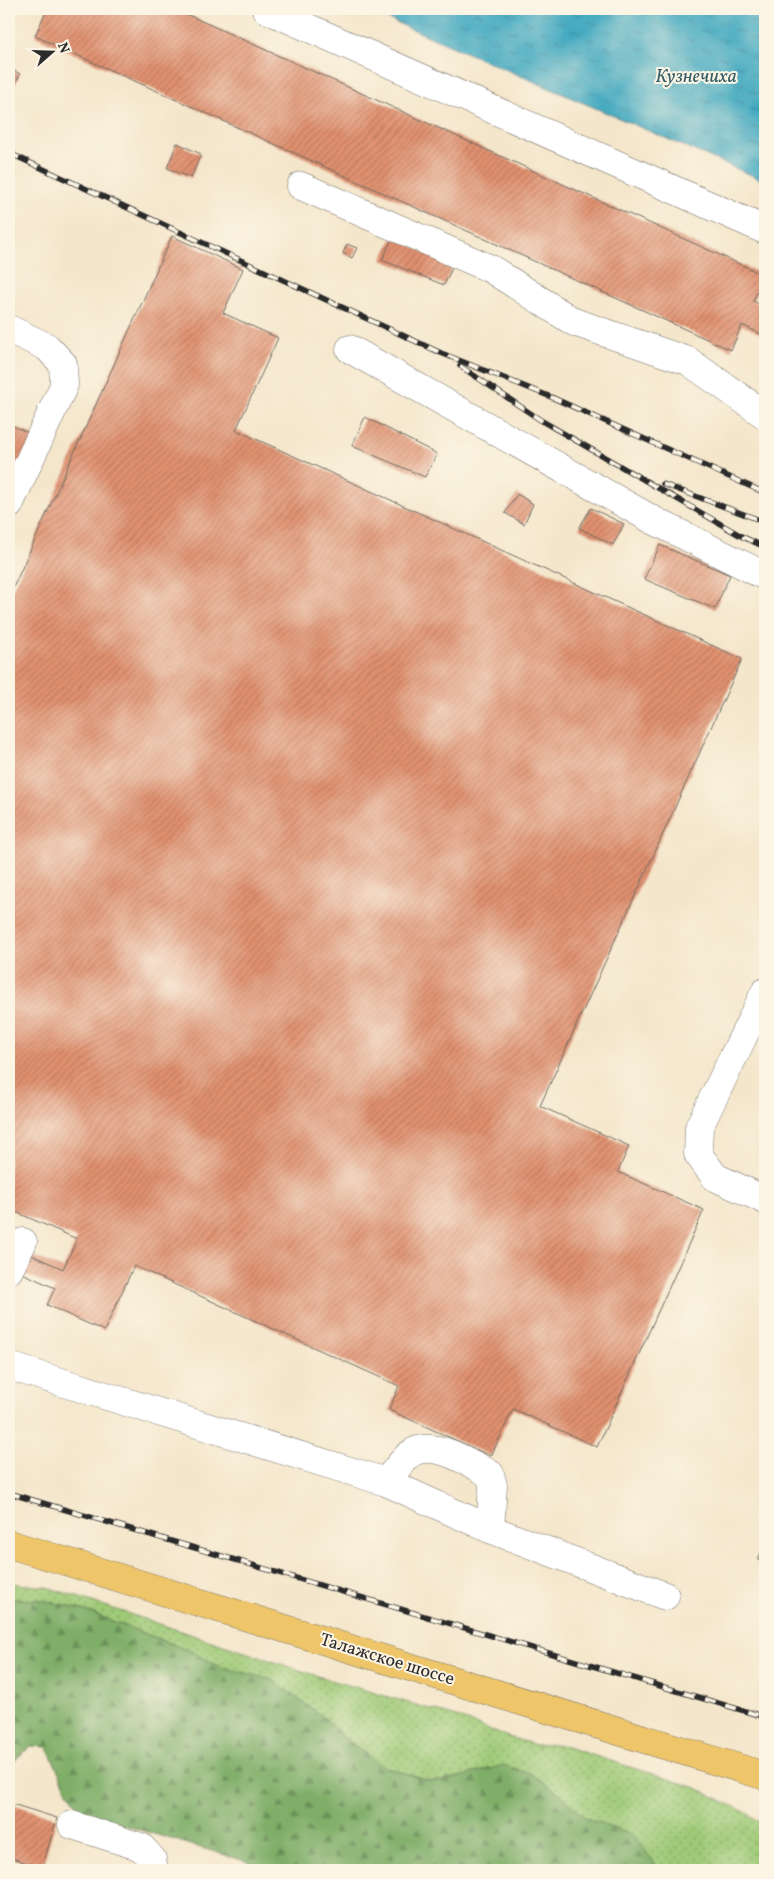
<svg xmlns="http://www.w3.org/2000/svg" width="774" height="1879" viewBox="0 0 774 1879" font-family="Vollkorn,serif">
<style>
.grass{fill:url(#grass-dots);stroke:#657a51}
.forest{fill:url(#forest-firs);stroke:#556c4a}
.water{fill:url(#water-ripples);stroke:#366a76}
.building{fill:url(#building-hatch)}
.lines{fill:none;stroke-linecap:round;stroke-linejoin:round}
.minor-casing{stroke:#716c63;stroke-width:29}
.major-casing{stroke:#716c63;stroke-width:29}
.minor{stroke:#fff;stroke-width:28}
.major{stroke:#eec569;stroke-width:28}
.rail-casing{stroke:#2b2b2b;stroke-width:5.5}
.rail{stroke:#fcf5e5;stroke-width:4;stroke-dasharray:11;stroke-linecap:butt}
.labels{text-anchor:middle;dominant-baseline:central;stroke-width:4;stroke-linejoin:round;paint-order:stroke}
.street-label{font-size:18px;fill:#2b2b2b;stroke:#fcf5e5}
.water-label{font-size:19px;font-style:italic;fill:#335d67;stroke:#fcf5e5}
</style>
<defs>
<pattern id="grass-dots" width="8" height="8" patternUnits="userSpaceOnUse" patternTransform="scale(1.25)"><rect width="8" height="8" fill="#9fca77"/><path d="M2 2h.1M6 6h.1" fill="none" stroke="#82a462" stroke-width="1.8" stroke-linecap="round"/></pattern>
<pattern id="forest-firs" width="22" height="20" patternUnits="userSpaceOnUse" patternTransform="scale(1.25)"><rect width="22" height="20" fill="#7fae68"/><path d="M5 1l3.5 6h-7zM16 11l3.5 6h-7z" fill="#688e56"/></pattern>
<pattern id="water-ripples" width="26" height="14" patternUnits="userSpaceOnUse" patternTransform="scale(1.25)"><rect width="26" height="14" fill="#40a8c0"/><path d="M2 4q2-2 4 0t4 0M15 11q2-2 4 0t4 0" fill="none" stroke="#36899c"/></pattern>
<pattern id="building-hatch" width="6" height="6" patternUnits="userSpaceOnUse" patternTransform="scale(1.25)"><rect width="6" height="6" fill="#e19170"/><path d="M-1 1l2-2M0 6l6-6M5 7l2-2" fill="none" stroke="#b7775c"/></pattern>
</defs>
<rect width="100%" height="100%" fill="#fcf5e5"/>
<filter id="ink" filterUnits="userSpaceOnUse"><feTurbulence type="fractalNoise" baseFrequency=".02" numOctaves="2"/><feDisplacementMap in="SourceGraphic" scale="10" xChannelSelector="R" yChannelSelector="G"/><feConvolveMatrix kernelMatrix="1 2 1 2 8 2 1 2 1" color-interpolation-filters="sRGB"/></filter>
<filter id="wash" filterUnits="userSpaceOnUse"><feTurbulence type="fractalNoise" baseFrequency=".0096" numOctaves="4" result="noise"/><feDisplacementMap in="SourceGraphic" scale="20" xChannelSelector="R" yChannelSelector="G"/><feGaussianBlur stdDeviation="1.12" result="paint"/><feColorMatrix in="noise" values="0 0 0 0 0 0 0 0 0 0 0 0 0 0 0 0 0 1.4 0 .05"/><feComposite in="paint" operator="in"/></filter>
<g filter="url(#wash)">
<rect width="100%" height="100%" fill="#f4e6cb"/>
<path class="grass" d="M9,1583L47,1587L324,1678L457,1717L505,1736L536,1745L557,1744L697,1788L747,1813L765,1826V1870H656V1865L634,1836L586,1818L574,1808L562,1795L457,1777L443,1781H430L384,1767L343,1737L333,1726L322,1716L272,1680L218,1666L190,1651L86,1611L43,1600L9,1599Z"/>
<path class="forest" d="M9,1599L43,1600L86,1611L190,1651L218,1666L272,1680L322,1716L333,1726L343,1737L384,1767L430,1781H443L504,1765L533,1775L562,1795L574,1808L586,1818L634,1836L656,1865V1870H276L83,1813L67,1790L47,1747L31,1746L17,1758L9,1771Z"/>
<path class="water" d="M365,9H765V181Z"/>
<g id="blocks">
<g class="building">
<path d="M47,9H175L764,275L753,301L765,307V336L742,325L731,350L35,36Z"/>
<path d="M9,68L20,74L9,97Z"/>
<path d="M177,143L201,154L191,178L167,168Z"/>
<path d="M172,236L243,269L223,313L278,338L236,430L742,659L540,1106L629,1146L618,1172L704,1210L597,1447L513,1409L491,1456L389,1410L399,1386L134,1266L104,1331L47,1305L55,1288L9,1267V1245L63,1269L77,1239L9,1209V597Z"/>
<path d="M393,237L453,266L444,285L382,260Z"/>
<path d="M347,244L357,248L352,258L343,253Z"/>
<path d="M365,417L437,454L425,477L352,446Z"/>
<path d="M9,424L35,436L9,486Z"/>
<path d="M517,494L533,504L524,524L505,513Z"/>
<path d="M591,508L624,524L613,545L579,528Z"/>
<path d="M660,545L730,575L715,609L644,579Z"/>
<path d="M765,1542V1563L758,1560Z"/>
<path d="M9,1803L57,1818L42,1868L9,1857Z"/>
</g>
</g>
</g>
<g filter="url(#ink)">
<use href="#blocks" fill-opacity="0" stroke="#716c63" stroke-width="1"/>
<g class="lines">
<defs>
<g id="minor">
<path d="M266,9L765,230"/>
<path d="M301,186L491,269L574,322L688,361L765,415"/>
<path d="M9,329L47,347L63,364L64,385L9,505"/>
<path d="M350,349L653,520L765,576"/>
<path d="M765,992L699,1127L698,1154L715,1177L765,1200"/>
<path d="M9,1270L23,1242"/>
<path d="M9,1366L386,1482L490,1529L665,1596"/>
<path d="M386,1482C393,1473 401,1462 409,1455C431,1437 470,1463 490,1474L493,1485L490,1529"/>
<path d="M72,1825L141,1847L152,1859L154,1870"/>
</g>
<path id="major" d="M9,1544L765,1776"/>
</defs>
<use href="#minor" class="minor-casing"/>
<use href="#major" class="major-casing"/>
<use href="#minor" class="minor"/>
<use href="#major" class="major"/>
<defs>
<g id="rail">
<path d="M9,153L441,353L551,397L765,493"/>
<path d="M460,366L542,421L743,537L765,547"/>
<path d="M663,484L765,522"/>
<path d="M9,1493L765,1717"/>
</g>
</defs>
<use href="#rail" class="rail-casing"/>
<use href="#rail" class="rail"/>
</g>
</g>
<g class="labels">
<g class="street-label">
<text transform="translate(387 1660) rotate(17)">Талажское шоссе</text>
</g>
<g class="water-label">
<text x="696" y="77">Кузнечиха</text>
</g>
</g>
<rect width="774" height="1879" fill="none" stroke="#fcf5e5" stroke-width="30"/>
<g transform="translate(52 52) rotate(70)" stroke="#fcf5e5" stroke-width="4" paint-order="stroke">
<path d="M0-4L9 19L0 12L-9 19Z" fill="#2b2b2b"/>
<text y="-8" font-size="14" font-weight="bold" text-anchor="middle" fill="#2b2b2b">N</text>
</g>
</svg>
